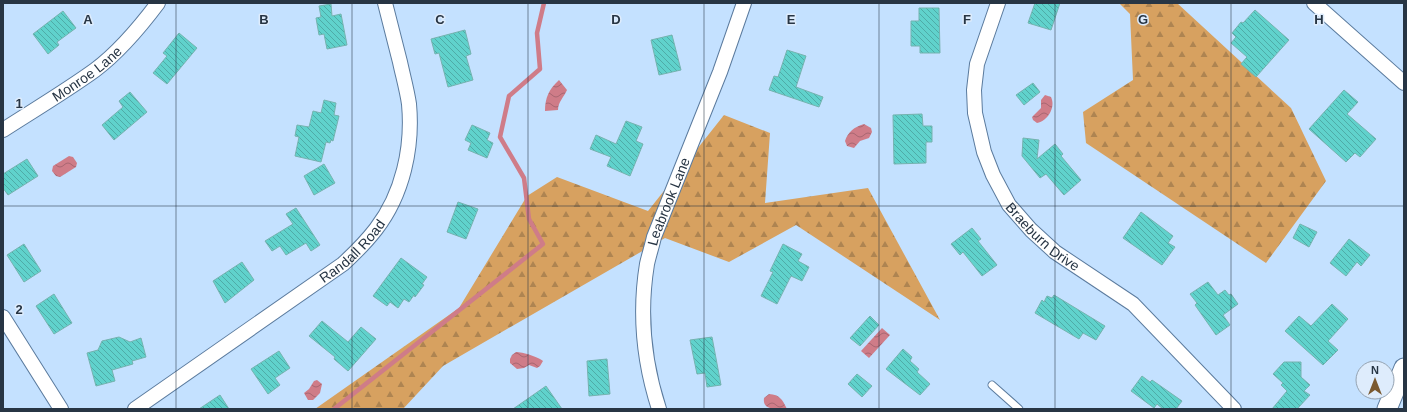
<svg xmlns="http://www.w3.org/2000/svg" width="1407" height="412" viewBox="0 0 1407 412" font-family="Arial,sans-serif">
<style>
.forest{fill:url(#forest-firs)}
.water{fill:url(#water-waves)}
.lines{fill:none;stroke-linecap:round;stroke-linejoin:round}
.stream{stroke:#cf7c88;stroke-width:4.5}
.building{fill:url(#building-back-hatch);stroke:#75b3af}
.lane-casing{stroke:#5b7b9e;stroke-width:9}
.street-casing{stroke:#5b7b9e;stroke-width:16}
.secondary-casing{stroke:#5b7b9e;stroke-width:21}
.lane{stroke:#fff;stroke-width:7}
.street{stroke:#fff;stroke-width:14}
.secondary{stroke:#fff;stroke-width:19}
.grid{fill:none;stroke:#273544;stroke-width:1;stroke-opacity:0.55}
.labels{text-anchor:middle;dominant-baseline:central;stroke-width:3;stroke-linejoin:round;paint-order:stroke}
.street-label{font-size:14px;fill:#273544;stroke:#deecfc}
.grid-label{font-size:13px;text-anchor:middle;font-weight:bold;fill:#273544;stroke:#deecfc;stroke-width:3;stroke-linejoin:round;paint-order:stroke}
</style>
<defs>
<pattern id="forest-firs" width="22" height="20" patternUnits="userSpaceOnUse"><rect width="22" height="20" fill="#d7a160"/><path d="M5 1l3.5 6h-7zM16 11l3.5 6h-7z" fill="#ae8451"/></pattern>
<pattern id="water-waves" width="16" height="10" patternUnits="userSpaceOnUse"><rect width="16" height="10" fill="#cf7c88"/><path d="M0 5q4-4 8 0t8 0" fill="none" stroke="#a86671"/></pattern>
<pattern id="building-back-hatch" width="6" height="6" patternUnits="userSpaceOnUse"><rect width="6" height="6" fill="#60d2cc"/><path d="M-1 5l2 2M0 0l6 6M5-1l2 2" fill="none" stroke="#4faba7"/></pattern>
</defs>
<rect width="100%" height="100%" fill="#c4e1ff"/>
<g class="forest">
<path d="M1119,3H1177L1291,108L1326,181L1266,263L1086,143L1083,112L1133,80L1130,14Z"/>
<path d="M724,115L770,133L765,203L868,188L940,320L796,225L729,262L665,238L443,366L403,409H315L459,308L527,196L557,177L648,211Z"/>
</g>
<g class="water">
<path d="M559,80L567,90C564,97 558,102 558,110L545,111C545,98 549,89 559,80Z"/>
<path d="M1045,95L1051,97C1056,107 1048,121 1037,123L1033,120L1032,117L1041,108V100Z"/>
<path d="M864,124L871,128L872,132L869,138L860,141L854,148L847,146L845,141C848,132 854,127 864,124Z"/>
<path d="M69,156L73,157L77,163L76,167L60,177L56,176L52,171L53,166Z"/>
<path d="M882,328L890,335L869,358L861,351Z"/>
<path d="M516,352C522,352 539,357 543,361L540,366L537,368L529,365L524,368L517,369L510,363V359L512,355Z"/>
<path d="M317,380L322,384L320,393L313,400H308L304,393L309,389L314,381Z"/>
<path d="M769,394C780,395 782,399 787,409C778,409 762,411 764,398Z"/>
</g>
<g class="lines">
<path class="stream" d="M334,409L543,244L529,219L524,178L500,137L509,96L540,69L537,33L544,3"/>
</g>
<g class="building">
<path d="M1035,3H1060L1051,30L1028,23Z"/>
<path d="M331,4L332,16L341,14L347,45L327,49L324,34L319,35L316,18L321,17L319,6Z"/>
<path d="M919,8H939L940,53H920V46H911V21H919Z"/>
<path d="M1255,10L1289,40L1256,77L1241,64L1247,57L1231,43L1236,37L1232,33L1241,22L1243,23Z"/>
<path d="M63,11L76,28L57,42L59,45L48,54L33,34Z"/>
<path d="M465,30L471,54L466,56L473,80L448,87L439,53L435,54L431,39Z"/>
<path d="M179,33L197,48L167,84L153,73L167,56L163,53Z"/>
<path d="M672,35L681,70L659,75L651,40Z"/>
<path d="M787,50L806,56L796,87L823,97L819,107L769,90L774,76L778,77Z"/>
<path d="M1033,83L1040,92L1024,105L1016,95Z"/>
<path d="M1344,90L1358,102L1347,114L1376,139L1360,157L1355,153L1346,162L1309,129Z"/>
<path d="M130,92L147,112L114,140L102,125L123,107L119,101Z"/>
<path d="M324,100L336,103L334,115L339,116L333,141L331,140L330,143L326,142L321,162L295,156L299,137L295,136L297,125L309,127L313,111L321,113Z"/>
<path d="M922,114L923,126H932V142H926V163L894,164L893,115Z"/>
<path d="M626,121L642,127L636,141L643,144L630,176L607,166L611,157L590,149L596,135L616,144Z"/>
<path d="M472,125L490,133L487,140L493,143L487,158L468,150L471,143L465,140Z"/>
<path d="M1023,138L1039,140L1037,159L1055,144L1063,154L1061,156L1081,180L1064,195L1046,174L1040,178L1022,156Z"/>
<path d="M27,159L38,176L8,195L3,188V174Z"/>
<path d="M324,164L335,183L314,195L304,176Z"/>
<path d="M458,202L478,209L466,239L447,232Z"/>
<path d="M296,208L320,245L311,251L306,243L286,255L280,246L272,251L265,241L293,224L286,214Z"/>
<path d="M1141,212L1173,236L1168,243L1175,247L1162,265L1123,238Z"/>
<path d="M1300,224L1317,232L1309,247L1293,238Z"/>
<path d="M972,228L981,239L978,241L997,265L982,276L963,252L960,255L951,244Z"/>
<path d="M1349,239L1370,255L1361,266L1357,262L1346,276L1330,263Z"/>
<path d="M24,244L41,271L24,282L7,255Z"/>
<path d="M783,244L802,254L798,261L809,267L802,281L791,276L777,304L761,296L773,272L770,271Z"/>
<path d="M401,258L427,277L422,284L424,285L415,297L414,295L409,302L404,299L398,308L390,302L387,306L373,296Z"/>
<path d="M242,262L254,280L225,303L213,281Z"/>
<path d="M1208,282L1218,295L1225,290L1229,295L1231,294L1238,304L1223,315L1230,325L1216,335L1195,305L1197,303L1190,294Z"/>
<path d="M54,294L72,323L54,334L36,306Z"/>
<path d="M1054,295L1105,326L1096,340L1083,333L1079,339L1035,313L1042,300L1044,302L1047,296L1052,298Z"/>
<path d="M1332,304L1348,319L1328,341L1338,350L1323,365L1285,331L1299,316L1311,326Z"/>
<path d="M870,316L879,325L860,346L850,338Z"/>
<path d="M322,321L348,342L361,327L376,339L348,371L334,359L335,357L309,336Z"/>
<path d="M119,337L130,342L141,338L146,357L132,361L133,364L112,370L115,381L96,386L87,353L98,350L102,341Z"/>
<path d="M712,337L721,385L707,387L705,373L697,374L690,340Z"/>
<path d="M903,349L912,357L910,361L919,369L917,372L930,384L920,395L886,369Z"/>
<path d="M279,351L290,368L275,378L280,385L268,394L251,369Z"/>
<path d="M607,359L610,394L589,396L587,361Z"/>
<path d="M1284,362H1301V377L1310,385L1304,391L1310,395L1297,409H1272L1287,391L1281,385L1283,383L1273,374Z"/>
<path d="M857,374L872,386L862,397L848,384Z"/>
<path d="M1142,376L1150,382L1152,380L1182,401L1176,409H1163L1157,404L1154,408L1131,391Z"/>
<path d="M546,386L562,409H513Z"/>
<path d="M220,395L229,409H199Z"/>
</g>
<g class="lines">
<defs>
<path id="lane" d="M992,385L1019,409"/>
<g id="street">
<path id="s1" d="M998,3L977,64L974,90L975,113L984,152L993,175L1009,205L1031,230L1055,252L1133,304L1234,409"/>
<path d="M1314,3L1404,83"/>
<path id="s2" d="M3,130C34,110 66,91 95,70C119,52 140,27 158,3"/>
<path d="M3,317L61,409"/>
<path id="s3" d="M135,409L343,264C355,253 366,242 376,229C403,194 413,147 409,104C407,90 403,76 400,62C395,43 390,23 385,3"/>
<path id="s4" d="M659,409C644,363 639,313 647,264C649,255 652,246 654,237L720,72L744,3"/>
</g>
<path id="secondary" d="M1387,409L1404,368"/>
</defs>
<use href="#lane" class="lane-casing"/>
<use href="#street" class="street-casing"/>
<use href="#secondary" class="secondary-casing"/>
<use href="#lane" class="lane"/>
<use href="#street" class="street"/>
<use href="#secondary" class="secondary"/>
</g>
<path class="grid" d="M176,3V409M352,3V409M528,3V409M704,3V409M879,3V409M1055,3V409M1231,3V409M3,206H1404"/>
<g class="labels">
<g class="street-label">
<text stroke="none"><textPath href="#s2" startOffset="101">Monroe Lane</textPath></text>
<text stroke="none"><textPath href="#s4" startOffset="213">Leabrook Lane</textPath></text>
<text stroke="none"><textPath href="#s1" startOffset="259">Braeburn Drive</textPath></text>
<text stroke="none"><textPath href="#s3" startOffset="269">Randall Road</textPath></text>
</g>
</g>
<g class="grid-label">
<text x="88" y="24">A</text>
<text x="264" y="24">B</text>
<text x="440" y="24">C</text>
<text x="616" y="24">D</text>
<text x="791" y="24">E</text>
<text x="967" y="24">F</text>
<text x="1143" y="24">G</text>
<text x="1319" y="24">H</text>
<text x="19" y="108">1</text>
<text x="19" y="314">2</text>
</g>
<rect width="1407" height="412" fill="none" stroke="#273544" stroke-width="8"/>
<g transform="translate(1375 380)"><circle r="19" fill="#deecfc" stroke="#95a3b2"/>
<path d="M0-3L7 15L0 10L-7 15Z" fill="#7a5930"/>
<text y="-6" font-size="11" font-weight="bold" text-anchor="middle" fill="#273544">N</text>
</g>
</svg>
